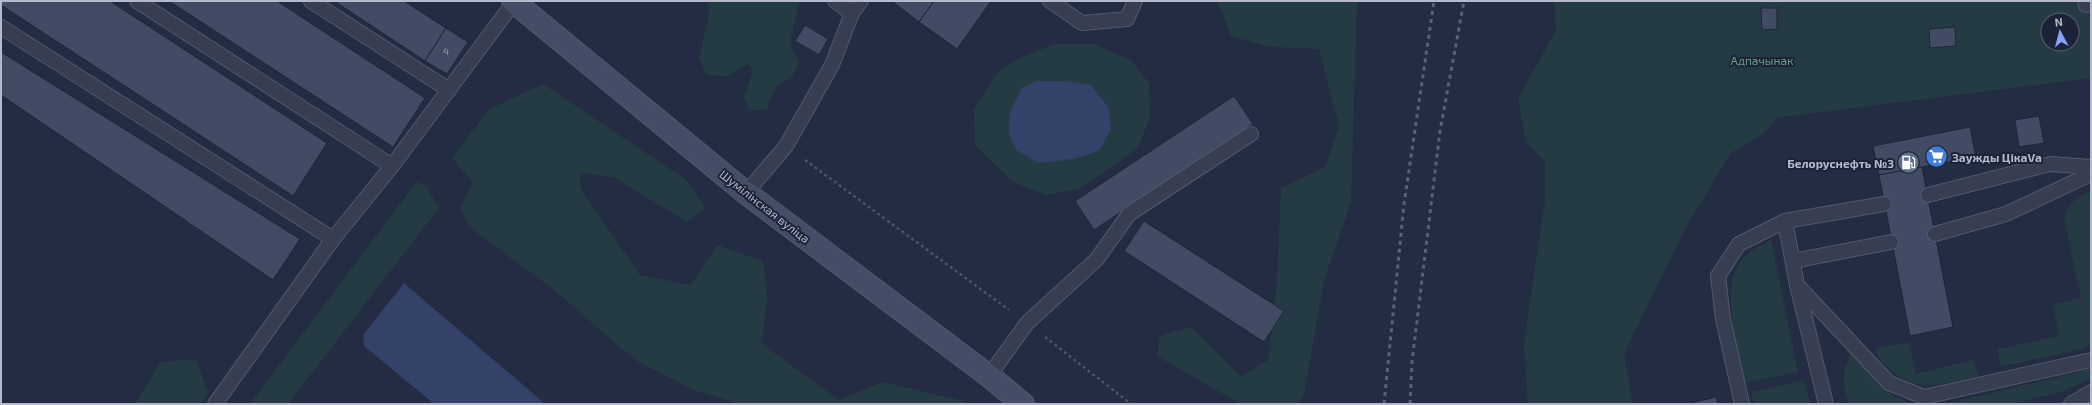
<svg xmlns="http://www.w3.org/2000/svg" width="2092" height="405" viewBox="0 0 2092 405" font-family="'Exo 2',sans-serif">
<style>
.green{fill:#253b43;fill-rule:evenodd}
.water{fill:#344168}
.building{fill:#424b64;stroke:#1e2538}
.lines{fill:none;stroke-linecap:round;stroke-linejoin:round}
.service-casing{stroke:#52596c;stroke-width:16}
.secondary-casing{stroke:#52596c;stroke-width:24}
.path{stroke:#43585f;stroke-width:2.5;stroke-dasharray:3 3;stroke-linecap:butt}
.service{stroke:#383e51;stroke-width:14}
.secondary{stroke:#454c65;stroke-width:22}
.rail{stroke:#596179;stroke-width:3;stroke-dasharray:4 4;stroke-linecap:butt}
.labels{text-anchor:middle;dominant-baseline:central;stroke-width:4;stroke-linejoin:round;paint-order:stroke}
.number-label{font-size:10px;fill:#989eb2}
.park-label{font-size:12px;fill:#699e7e;stroke:#1c2336}
.poi-label{font-size:12px;font-weight:bold;fill:#b4bacc;stroke:#1c2336;text-anchor:start}
.street-label{font-size:12px;fill:#b4bacc;stroke:#1c2336}
</style>
<rect width="100%" height="100%" fill="#232c42"/>
<g class="green">
<path d="M708,1H798L799,4L790,43L799,64L791,78L776,86L767,109L750,111L744,97L753,71L748,64L727,76L707,75L699,58L709,16Z"/>
<path d="M1217,1H1357L1351,202L1324,280L1304,395L1296,404H1241L1157,356L1160,336L1191,327L1241,377L1268,360L1277,282L1281,188L1325,167L1339,126L1319,49L1270,47L1231,36Z"/>
<path d="M1554,1H2091V78L1776,118L1765,133L1731,153L1687,225L1624,354L1633,404H1528L1524,343L1545,200V162L1526,142L1518,99L1556,30ZM2048,20H2072V44H2048Z"/>
<path d="M1054,44H1095L1131,60L1149,83L1150,118L1137,149L1079,189L1046,195L1013,182L975,145L974,110L997,73L1020,58ZM1091,85L1109,108L1111,129Z"/>
<path d="M543,84L685,179L706,208L687,222L615,178L581,172L580,188L640,275L691,285L717,245L763,261L767,298L762,344L839,400L882,382L960,400L966,404H740L694,390L635,360L553,289L469,227L460,207L473,183L452,158L488,110Z"/>
<path d="M416,182L426,186L439,208L288,404H250Z"/>
<path d="M2091,192V345L2077,350L2001,367L1997,349L2059,336L2053,304L2081,298L2064,219C2068,206 2076,194 2091,192Z"/>
<path d="M1771,240L1798,372L1745,383C1739,352 1719,288 1741,261C1748,251 1760,246 1771,240Z"/>
<path d="M1909,342L1916,374L1974,360L1978,376C1949,383 1919,394 1893,372C1884,365 1879,360 1875,348Z"/>
<path d="M1852,350C1866,370 1884,395 1909,402C1917,404 1926,403 1934,404H1849C1841,379 1842,374 1852,350Z"/>
<path d="M196,359L208,393L200,404H135L161,362Z"/>
<path d="M2091,369V377L2088,380L2058,393L2011,404H1946Z"/>
<path d="M1804,380L1810,404H1754L1751,392Z"/>
</g>
<g class="water">
<path d="M1037,81H1066L1091,85L1109,108L1111,129L1099,151L1073,159L1039,163L1016,150L1009,135L1010,111L1022,88Z"/>
<path d="M404,283L543,402L541,404H434L364,346L363,335Z"/>
</g>
<g class="building">
<path d="M1,1H110L327,143L293,196L1,5Z"/>
<path d="M169,1H277L425,98L393,147Z"/>
<path d="M334,1H404L446,28L425,61Z"/>
<path d="M892,1H934L919,22Z"/>
<path d="M934,1H991L957,49L919,22Z"/>
<path d="M1761,8H1777V29L1762,30Z"/>
<path d="M805,25L828,39L819,55L795,41Z"/>
<path d="M1955,27L1956,46L1930,48L1929,29Z"/>
<path d="M446,28L468,42L447,74L425,61Z"/>
<path d="M1,52L300,239L273,280L1,95Z"/>
<path d="M1234,96L1253,124L1094,230L1075,201Z"/>
<path d="M2039,116L2044,143L2019,147L2015,120Z"/>
<path d="M1970,127L1976,157L1879,175L1873,146Z"/>
<path d="M1922,167L1953,327L1910,336L1879,175Z"/>
<path d="M1144,221L1284,311L1264,342L1124,251Z"/>
<path d="M1716,397L1718,404H1686Z"/>
</g>
<g class="lines">
<defs>
<g id="service">
<path d="M137,1L392,166"/>
<path d="M311,1L449,90"/>
<path d="M835,1L852,13"/>
<path d="M1050,1L1082,23L1127,19L1135,1"/>
<path d="M2085,1L2086,5"/>
<path d="M1,27L333,239"/>
<path d="M746,193L786,146L832,65L852,13L861,1"/>
<path d="M1928,195L2050,164L2091,167"/>
<path d="M1935,234L2006,214L2091,174"/>
<path d="M1793,261L1891,242"/>
<path d="M1797,285L1889,383L1924,397L2091,360"/>
<path d="M989,376L1027,323L1097,259L1129,214L1251,134"/>
<path d="M215,404L333,239L392,166L514,2"/>
<path d="M1742,404L1723,319L1718,276L1739,244L1785,221"/>
<path d="M1826,404L1797,285L1785,221L1884,204"/>
<path d="M2071,404L2091,392"/>
</g>
<path id="secondary" d="M513,1L746,193L989,376L1023,404"/>
</defs>
<use href="#service" class="service-casing"/>
<use href="#secondary" class="secondary-casing"/>
<g class="path">
<path d="M805,160L1009,310"/>
<path d="M1045,337L1131,404"/>
</g>
<use href="#service" class="service"/>
<use href="#secondary" class="secondary"/>
<g class="rail">
<path d="M1384,404L1404,204L1434,1"/>
<path d="M1410,404L1412,362L1440,131L1464,1"/>
</g>
</g>
<defs>
<symbol id="supermarket-disc" viewBox="-11 -11 22 22"><circle r="9.5" fill="#3f7fe0" stroke="#1c2336"/><path d="M-6-5.5h2.5l.6 2H6L4.5 2H-2.5L-4.4-4H-6ZM-1.5 3.2a1.3 1.3 0 1 0 .1 0ZM3 3.2a1.3 1.3 0 1 0 .1 0Z" fill="#fff"/></symbol>
<symbol id="fuel-disc" viewBox="-11 -11 22 22"><circle r="9.5" fill="#5c6f8a" stroke="#1c2336"/><path d="M-5.5-6h7V0h2V4h1.3V-2.5L3-4.5l.8-.8L6-3V5H2.5V1h-1V6h-7ZM-4.2-4.7v3.2H.2V-4.7Z" fill="#fff"/></symbol>
</defs>
<g fill-rule="evenodd">
<use href="#supermarket-disc" x="1924" y="144" width="25" height="25"/>
<use href="#fuel-disc" x="1896" y="150" width="25" height="25"/>
</g>
<g class="labels">
<g class="number-label">
<text x="446" y="51">4</text>
</g>
<g class="park-label">
<text x="1762" y="60">Адпачынак</text>
</g>
<g class="poi-label">
<text x="1952" y="157">Заужды ЦікаVа</text>
<text x="1894" y="163" text-anchor="end">Белоруснефть №3</text>
</g>
<g class="street-label">
<text transform="translate(765 206) rotate(38)">Шумілінская вуліца</text>
</g>
</g>
<rect width="2092" height="405" fill="none" stroke="#b4bacc" stroke-width="4"/>
<g transform="translate(2060 32) rotate(353)"><circle r="19" fill="#1c2336" stroke="#595f72"/>
<path d="M0-3L7 15L0 10L-7 15Z" fill="#86a2ff"/>
<text y="-6" font-size="11" font-weight="bold" text-anchor="middle" fill="#b4bacc">N</text>
</g>
</svg>
